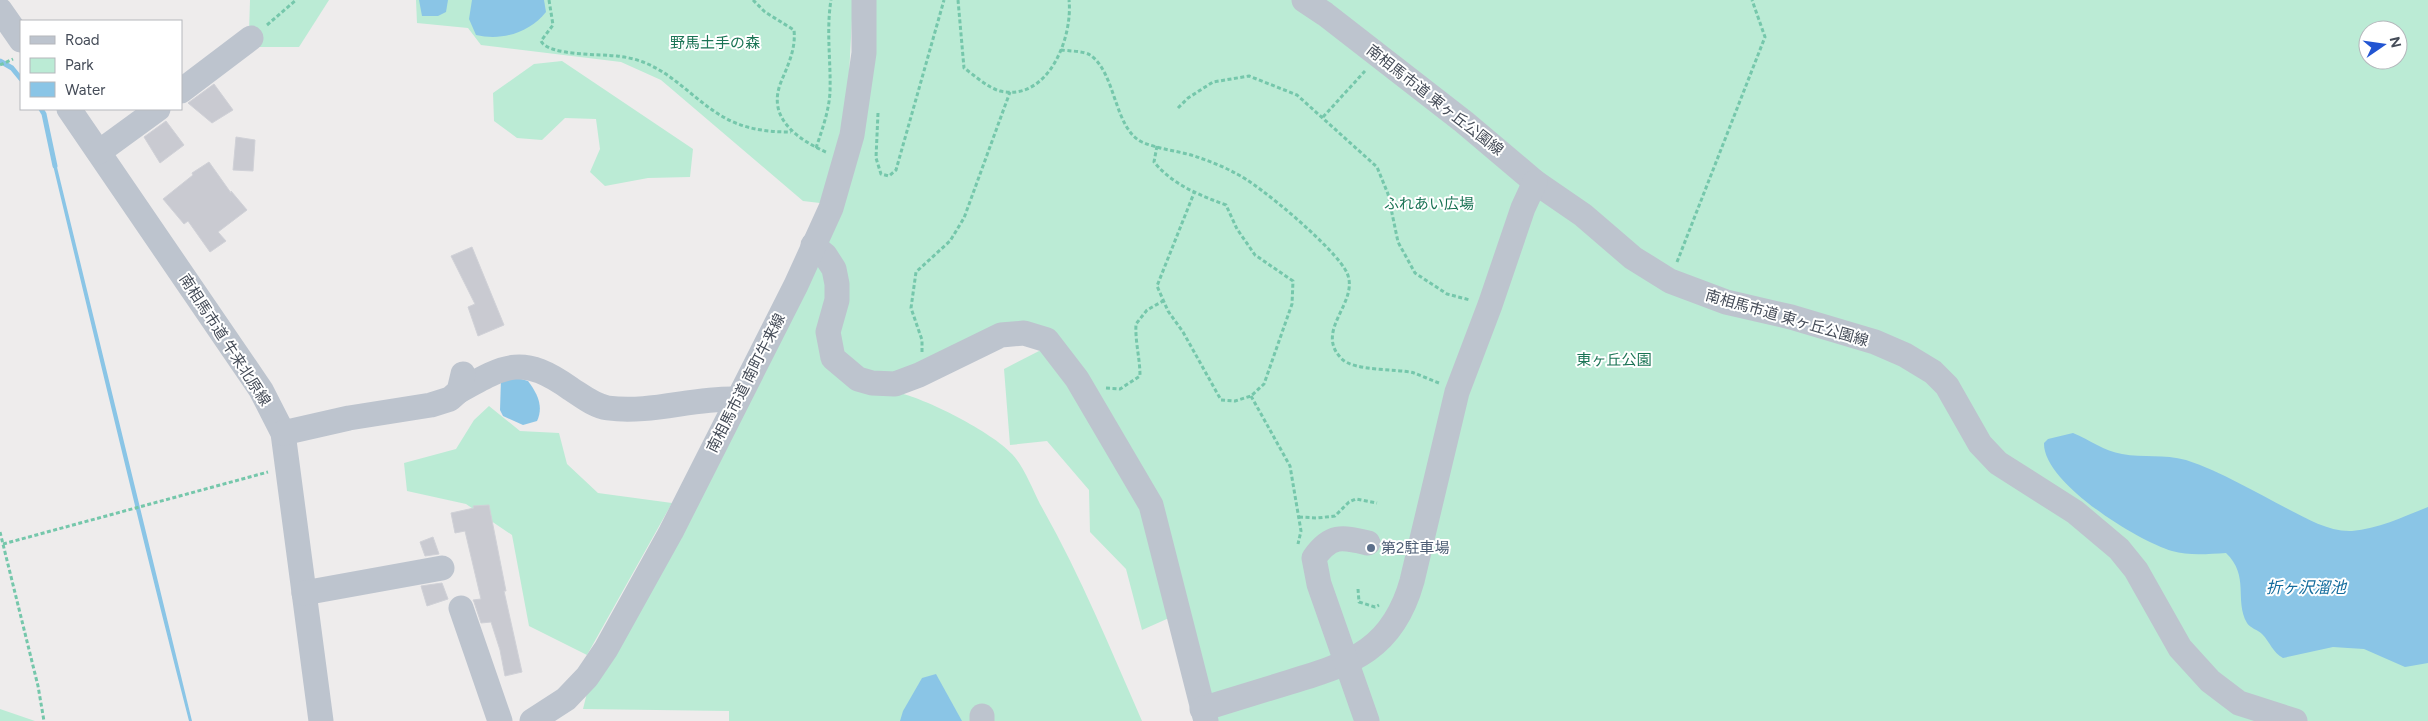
<svg xmlns="http://www.w3.org/2000/svg" width="2428" height="721" viewBox="0 0 2428 721" font-family="Figtree,'Noto Sans JP',sans-serif">
<style>
.green{fill:#bbebd5;fill-rule:evenodd}
.water{fill:#8ac5e6}
.lines{fill:none;stroke-linecap:round;stroke-linejoin:round}
.stream{stroke:#8ac5e6;stroke-width:5}
.building{fill:#c9cad1;stroke:#d0d1d7}
.path{stroke:#75c7ab;stroke-width:3;stroke-dasharray:4 2.5;stroke-linecap:butt}
.minor{stroke:#bdc4ce;stroke-width:25}
.service-dot{fill:#5c6f8a;stroke:#fff;stroke-width:2}
.labels{text-anchor:middle;dominant-baseline:central;stroke-width:4;stroke-linejoin:round;paint-order:stroke}
.park-label{font-size:15px;fill:#1b7455;stroke:#fff}
.street-label{font-size:15px;fill:#454c58;stroke:#fff}
.service-label{font-size:15px;fill:#4e5e75;stroke:#fff;text-anchor:start}
.water-label{font-size:16px;font-style:italic;fill:#136c9d;stroke:#fff}
</style>
<rect width="100%" height="100%" fill="#eeecec"/>
<g class="green">
<path d="M250,0H329L299,47H256L249,32Z"/>
<path d="M416,0H853L848,94L837,147L820,203L803,201L661,80L621,62L481,45L468,28L417,23Z"/>
<path d="M875,0H2428V721H1194L1169,618L1142,630L1126,569L1090,532L1089,490L1047,441L1010,445L1004,369L1041,350L1022,343L1001,344L896,392C925,398 992,432 1012,454C1024,467 1032,488 1040,504C1080,574 1110,648 1142,721H729V711L583,709L587,693L810,275ZM2368,30H2398V60H2368Z"/>
<path d="M562,61L693,149L690,177L648,178L605,186L590,172L600,149L596,119L565,118L542,140L517,138L494,121L493,93L534,64Z"/>
<path d="M489,406L520,431L559,433L567,464L598,493L672,503L587,655L529,626L512,535L466,504L407,491L404,463L456,449L474,420Z"/>
<path d="M0,709L35,721H0Z"/>
</g>
<g class="water">
<path d="M419,0H448L446,12L438,16H422Z"/>
<path d="M472,0H544L546,12C529,33 502,41 476,35L469,19Z"/>
<path d="M54,160L56,163L192,721H189C141,535 97,348 52,161Z"/>
<path d="M507,375L528,381C537,393 544,406 537,421L523,425L503,416L500,410L501,379Z"/>
<path d="M2073,433C2090,440 2104,451 2122,454C2143,458 2164,454 2186,460C2222,472 2255,492 2288,509C2308,519 2329,532 2352,531C2378,529 2405,516 2428,507V663L2405,667L2364,649L2348,648L2333,647L2283,658C2273,653 2270,642 2262,634C2258,630 2250,628 2247,623C2234,600 2250,576 2226,553C2208,554 2189,556 2172,551C2138,541 2043,483 2044,443L2048,439Z"/>
<path d="M936,674L962,721H900L903,711L922,678Z"/>
</g>
<g class="lines">
<g class="stream">
<path d="M0,61L12,68L21,79"/>
<path d="M41,109L44,114L55,166"/>
</g>
</g>
<g class="building">
<path d="M214,84L233,110L212,123L188,103Z"/>
<path d="M166,121L184,145L160,163L144,137Z"/>
<path d="M236,137L255,140L253,171L233,170Z"/>
<path d="M209,162L231,193V191L247,210L218,232L226,241L210,252L188,221L184,224L163,199L193,175L192,173Z"/>
<path d="M472,247L504,325L478,336L468,307L475,304L451,256Z"/>
<path d="M489,505L506,591H504L522,672L505,676L500,650L491,622L481,623L474,602L473,600L481,599L465,531L455,533L451,513L474,508L473,506Z"/>
<path d="M433,537L439,554L425,556L420,542Z"/>
<path d="M442,583L448,599L427,606L421,586Z"/>
</g>
<g class="lines">
<g class="path">
<path d="M549,0L553,25L541,41C548,56 602,54 617,56C626,57 635,59 643,62C677,75 699,106 731,121C750,130 771,132 791,132"/>
<path d="M753,0L765,12L794,30C796,49 788,65 781,82C766,119 799,140 828,153"/>
<path d="M958,0L964,68C974,75 988,88 1000,91C1048,102 1073,38 1069,0"/>
<path d="M267,25L296,0"/>
<path d="M1061,50C1069,51 1084,51 1090,55C1116,72 1114,129 1142,142C1160,150 1182,151 1200,158C1212,162 1224,167 1235,173C1259,184 1337,250 1347,273C1360,302 1314,330 1341,358C1353,372 1396,368 1414,373C1422,376 1431,380 1439,383"/>
<path d="M0,65L13,59"/>
<path d="M1178,108L1188,98L1213,82L1249,76L1297,95L1377,167L1388,194L1398,242L1415,273L1447,294L1470,300"/>
<path d="M878,113L876,158L881,174L889,176L896,170L944,0"/>
<path d="M1323,117L1365,71"/>
<path d="M1157,146L1154,162C1173,185 1199,195 1226,205L1237,229L1255,255L1293,281L1292,304L1264,384L1251,396L1235,401L1221,400L1183,332L1168,311L1157,286L1194,193"/>
<path d="M816,148C822,130 829,111 830,92C831,61 826,31 831,0"/>
<path d="M1677,262L1765,37L1752,0"/>
<path d="M922,352V340L911,308L916,272L950,241L964,218L1010,92"/>
<path d="M1106,388L1120,389L1140,376C1140,358 1135,342 1136,324L1147,310L1163,301"/>
<path d="M1251,396L1290,466L1301,531L1298,544"/>
<path d="M1299,517L1317,518L1335,516L1349,502L1356,499L1377,503"/>
<path d="M0,532L38,686L44,721"/>
<path d="M3,544L268,472"/>
<path d="M1358,589L1359,602L1375,607L1379,605"/>
</g>
<g class="minor">
<path d="M1304,0L1325,14L1464,122L1535,182L1583,215L1633,258L1670,281L1726,302L1791,317L1875,342L1905,355L1933,372L1947,386L1980,444L1998,463L2075,512L2119,549L2136,570L2180,648L2210,681L2239,703L2295,721"/>
<path d="M0,10L21,40"/>
<path d="M181,91L251,38"/>
<path d="M69,109L261,390L283,433L321,721"/>
<path d="M99,152L158,109"/>
<path d="M813,245L825,255L834,269L837,284V300L828,332L833,358L858,379L872,383L895,384L919,375L1001,335L1024,333L1047,340L1077,379L1151,505L1206,721"/>
<path d="M459,391C507,364 523,355 571,389C582,396 594,406 608,408C651,414 695,397 738,399"/>
<path d="M283,433L349,418L431,405L450,399L459,391L463,374"/>
<path d="M304,593L442,568"/>
<path d="M461,608L500,721"/>
<path d="M1202,709C1232,700 1261,691 1290,682C1353,663 1393,649 1412,581L1457,392L1490,305L1523,208L1535,182"/>
<path d="M982,716V721"/>
<path d="M532,721L566,699L587,677L606,649L671,532L796,285L831,208L852,135L864,53V0"/>
<path d="M1367,721L1319,584L1314,558C1331,534 1342,537 1368,543"/>
</g>
</g>
<circle class="service-dot" cx="1371" cy="548" r="5"/>
<g class="labels">
<g class="park-label">
<text x="715" y="43">野馬土手の森</text>
<text x="1429" y="204">ふれあい広場</text>
<text x="1614" y="360">東ヶ丘公園</text>
</g>
<g class="street-label">
<text transform="translate(1435 100) rotate(38)">南相馬市道 東ヶ丘公園線</text>
<text transform="translate(1787 318) rotate(16)">南相馬市道 東ヶ丘公園線</text>
<text transform="translate(225 340) rotate(57)">南相馬市道 牛来北原線</text>
<text transform="translate(746 383) rotate(-63)">南相馬市道 南町牛来線</text>
</g>
<g class="service-label">
<text x="1381" y="548">第2駐車場</text>
</g>
<g class="water-label">
<text x="2306" y="587">折ヶ沢溜池</text>
</g>
</g>
<rect x="20" y="20" width="162" height="90" fill="#ffffff" stroke="#b5b7bc"/>
<rect x="30" y="36" width="25" height="8" fill="#bdc4ce" stroke="#b5b7bc"/>
<text x="65" y="45" font-size="15" fill="#454c58">Road</text>
<rect x="30" y="58" width="25" height="15" fill="#bbebd5" stroke="#b5b7bc"/>
<text x="65" y="70" font-size="15" fill="#454c58">Park</text>
<rect x="30" y="82" width="25" height="15" fill="#8ac5e6" stroke="#b5b7bc"/>
<text x="65" y="95" font-size="15" fill="#454c58">Water</text>
<g transform="translate(2383 45) rotate(77)"><circle r="24" fill="#ffffff" stroke="#b5b7bc"/>
<path d="M0-4L9 19L0 12L-9 19Z" fill="#2255d2"/>
<text y="-8" font-size="14" font-weight="bold" text-anchor="middle" fill="#454c58">N</text>
</g>
</svg>
